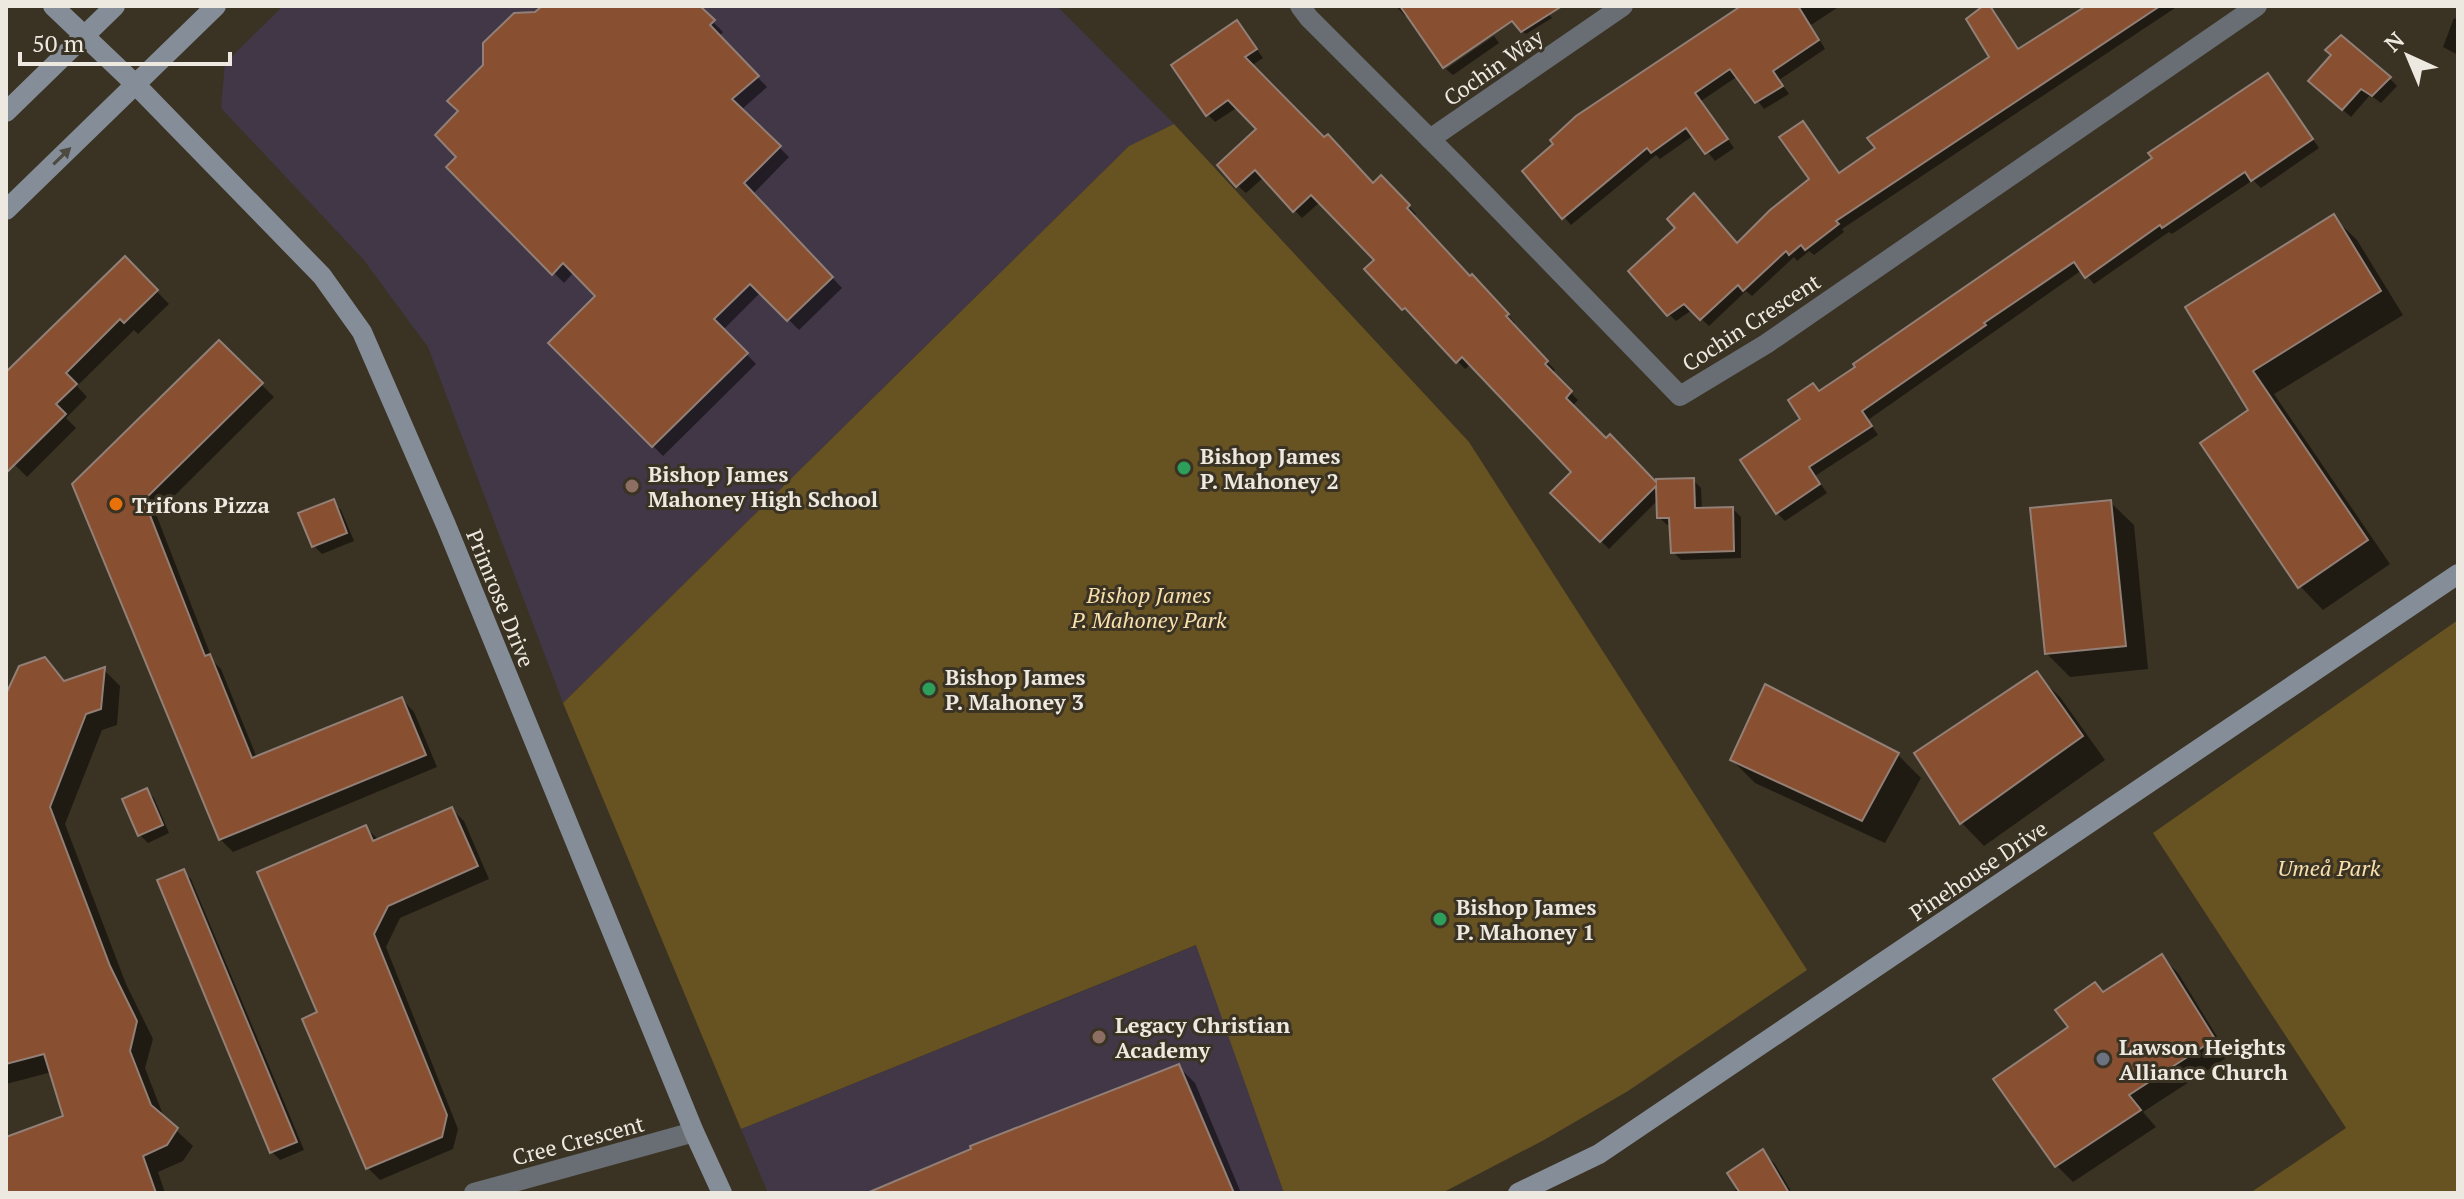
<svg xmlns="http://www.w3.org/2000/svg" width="2464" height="1199" viewBox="0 0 2464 1199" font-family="'PT Serif',serif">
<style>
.education{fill:#413747}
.green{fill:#675222}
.shadow{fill:#0007}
.building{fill:#884f31;stroke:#927f76;stroke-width:2}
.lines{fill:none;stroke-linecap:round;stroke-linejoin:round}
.street{stroke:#686e74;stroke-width:20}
.secondary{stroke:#858e98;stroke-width:20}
.oneway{fill:#4d4a41}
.leisure-dot{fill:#2e9e5b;stroke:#3a3324;stroke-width:3}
.education-dot{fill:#8d6e63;stroke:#3a3324;stroke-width:3}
.food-dot{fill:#e8710a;stroke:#3a3324;stroke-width:3}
.worship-dot{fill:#6b7280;stroke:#3a3324;stroke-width:3}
.labels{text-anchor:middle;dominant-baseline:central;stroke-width:6;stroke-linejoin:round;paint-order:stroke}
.street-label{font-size:22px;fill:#eee9e0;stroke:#3a3324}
.poi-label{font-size:22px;font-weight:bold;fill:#eee9e0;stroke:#3a3324;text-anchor:start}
.park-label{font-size:22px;font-style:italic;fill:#f9e0ad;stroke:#3a3324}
</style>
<rect width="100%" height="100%" fill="#3a3324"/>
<g class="education">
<path d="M283,6H1057L1174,124L1129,146L563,703L428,347L363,259L221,108L225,63Z"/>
<path d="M1197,945L1284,1193H768L741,1129Z"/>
</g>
<g class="green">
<path d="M1174,124L1469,442L1807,970L1628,1091L1544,1140L1442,1193H1284L1196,945L741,1129L563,703L1129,146Z"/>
<path d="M2458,620V1193H2250L2346,1128L2153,833Z"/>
</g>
<g class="shadow">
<path d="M545,6H697L723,32L719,37L767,87L741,110L789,157L753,194L842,288L799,330L761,292L723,330L756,364L663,456L551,343L598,296L574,272L564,283L449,167L459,157L460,112Z"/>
<path d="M1396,6H1471L1405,16Z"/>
<path d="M1543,6L1552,18L1526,34L1522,31Z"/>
<path d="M1744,6H1840L1811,25L1825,49L1779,80L1789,94L1764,109L1738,76L1701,101L1734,148L1715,161L1694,135L1660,159L1656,155L1571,225L1564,217Z"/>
<path d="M1986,6L1995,12L2020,51L2085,6H2178L1842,229L1844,232L1814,255L1809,251L1797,261L1794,257L1752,296L1746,291L1709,326L1692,310L1676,321L1669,314L1737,245L1811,179L1810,131L1841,175L1992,58Z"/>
<path d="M2454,18L2458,20V55L2443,47Z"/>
<path d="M1237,22L1263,58L1251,66L1373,185L1381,178L1416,214L1413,217L1470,278L1479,285L1515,323L1512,325L1555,370L1551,373L1578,400L1572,407L1658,486L1693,480L1701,488L1702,510L1733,509L1741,517V558L1681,560L1673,552L1672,525H1667L1659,517V499L1609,549L1553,493L1574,472L1471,364L1465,369L1414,315L1412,317L1367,269L1377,260L1320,202L1302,218L1264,177L1246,193L1238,186L1220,165L1259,129L1238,107L1215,122L1207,114Z"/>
<path d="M1494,36L1499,43L1453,75L1446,69Z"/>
<path d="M2268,75L2319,148L2261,188L2253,180L2172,234L2169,232L2094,284L2082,270L1868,420L1878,435L1815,476L1827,493L1785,521L1777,513L1803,420L1820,393L2154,158Z"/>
<path d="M2389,78L2397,86L2381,103L2370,95L2351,117L2319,89Z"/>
<path d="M2333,217L2357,240L2403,315L2274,394L2390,564L2323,610L2300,586L2251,410L2187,308Z"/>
<path d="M125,259L169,304L138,334L134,330L77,386L87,397L66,418L76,428L27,477L6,456V375Z"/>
<path d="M219,343L274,397L156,514L213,661L221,669L257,758L402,699L414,712L437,767L233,852L220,839L75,484Z"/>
<path d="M333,502L341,510L354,541L322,554L314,546Z"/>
<path d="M2110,502L2134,525L2148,669L2070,677L2047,654Z"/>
<path d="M44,660L66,682L104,670L120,686L117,725L102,730L65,824L126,984L153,1039L145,1068L165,1120L193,1146L183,1161L158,1172L165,1193H6V1139L66,1117L52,1072L6,1084V699Z"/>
<path d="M2036,674L2060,697L2105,760L1984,846L1961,822Z"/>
<path d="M1898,755L1921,778L1885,843L1755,783L1732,760Z"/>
<path d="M146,790L154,798L169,833L148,843L140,835Z"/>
<path d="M452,809L464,821L489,879L400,918L386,947L458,1129L453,1149L380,1180L368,1168L320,1013L365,827L378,839Z"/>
<path d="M183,871L191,879L304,1150L280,1160L272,1152Z"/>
<path d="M2161,956L2178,973L2229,1056L2143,1112L2156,1127L2073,1182L2057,1166L1996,1080L2071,1028L2104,994Z"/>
<path d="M1178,1066L1195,1083L1241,1193H875Z"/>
<path d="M1763,1152L1775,1164L1792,1193H1731L1739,1188Z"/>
</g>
<g class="building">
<path d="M542,6H700L715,20L710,25L759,76L732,99L781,146L744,183L833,277L787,321L750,284L714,319L748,353L652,447L548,343L595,296L563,263L552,275L446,167L456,157L435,135L458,111L447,101L483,65V43L514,13L535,12Z"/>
<path d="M1400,6H1562L1521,32L1512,21L1443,68Z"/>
<path d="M1741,6H1798L1819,40L1773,71L1783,86L1755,103L1730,69L1695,93L1728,139L1705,154L1686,128L1651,153L1647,148L1562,219L1522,171L1553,144L1550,140L1576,116Z"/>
<path d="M1983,6H1990L2018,49L2086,6H2160L1836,221L1839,224L1805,250L1801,245L1789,255L1786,251L1743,291L1738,285L1700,320L1684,304L1667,316L1628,271L1675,228L1667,219L1694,193L1737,243L1770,210L1809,179L1779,137L1803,121L1839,173L1875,148L1867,138L1989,57L1966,19Z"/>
<path d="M1237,20L1257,49L1245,57L1324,137L1328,134L1373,183L1381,175L1410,205L1407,208L1470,276L1472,274L1509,314L1506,316L1548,361L1545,364L1572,391L1566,398L1606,438L1610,434L1656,482V479L1694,478L1695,508L1733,507L1734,551L1671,553L1669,518H1657L1656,486L1600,542L1550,493L1571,472L1462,357L1456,363L1405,308L1402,310L1364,269L1374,260L1311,195L1293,212L1255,170L1236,187L1217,165L1256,129L1228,100L1206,116L1171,65Z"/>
<path d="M2341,35L2391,77L2372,96L2361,89L2342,110L2308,81L2331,55L2325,50Z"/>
<path d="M2268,73L2313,139L2251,181L2245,172L2162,228L2160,225L2085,278L2074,262L1984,323L1986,325L1862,411L1872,426L1809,467L1820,484L1776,514L1740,460L1800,419L1788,400L1813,383L1819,391L1855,367L1853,364L2152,158L2148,153Z"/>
<path d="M2334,214L2381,291L2253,371L2368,540L2298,588L2200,443L2248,410L2185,307Z"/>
<path d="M125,256L158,290L124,323L120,319L66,373L77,384L56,404L66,414L6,473V372Z"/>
<path d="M219,340L263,383L144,500L205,656L210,654L252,758L402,697L426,755L219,840L72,484Z"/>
<path d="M334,499L347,533L312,547L298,513Z"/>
<path d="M2111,500L2126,646L2045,654L2030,508Z"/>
<path d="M45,657L64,681L105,667L101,709L86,714L50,807L110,966L137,1021L130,1051L151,1105L178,1128L167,1145L143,1156L156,1193H6V1137L63,1116L44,1054L6,1064V694L19,666Z"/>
<path d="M2037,671L2083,736L1960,824L1914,753Z"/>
<path d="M1765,684L1899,753L1862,821L1730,760Z"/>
<path d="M147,788L163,825L138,836L122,799Z"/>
<path d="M452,807L478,866L388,906L374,934L447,1115L442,1137L366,1169L302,1019L317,1012L257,872L366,825L373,841Z"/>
<path d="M184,869L297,1142L270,1153L157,880Z"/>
<path d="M2162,954L2215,1039L2129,1095L2141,1110L2055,1167L1993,1079L2068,1027L2055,1010L2095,982L2103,992Z"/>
<path d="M1179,1064L1234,1193H867L971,1149L970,1146Z"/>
<path d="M1763,1149L1789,1193H1740L1727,1173Z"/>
</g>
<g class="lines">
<g class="street">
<path d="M1300,6L1309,18L1458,167L1680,396L1766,344L2257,6"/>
<path d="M1430,139L1623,6"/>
<path d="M474,1193L694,1132"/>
</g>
<g class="secondary">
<path d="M53,6L135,84L322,276L362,332L446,525L694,1132L722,1193"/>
<path d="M6,112L115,6"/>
<path d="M6,210L216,6"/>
<path d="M1518,1193L1599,1154L2458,574"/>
</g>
</g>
<defs><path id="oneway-solid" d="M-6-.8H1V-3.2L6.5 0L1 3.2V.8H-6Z" transform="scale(2)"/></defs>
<use class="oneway" href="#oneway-solid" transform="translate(62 156) rotate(-44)"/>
<g class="leisure-dot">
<circle cx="1184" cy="468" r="8"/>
<circle cx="929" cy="689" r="8"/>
<circle cx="1440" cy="919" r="8"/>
</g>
<g class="education-dot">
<circle cx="632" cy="486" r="8"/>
<circle cx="1099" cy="1037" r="8"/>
</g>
<circle class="food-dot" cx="116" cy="504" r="8"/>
<circle class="worship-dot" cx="2103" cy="1059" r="8"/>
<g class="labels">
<g class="street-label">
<text transform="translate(1493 67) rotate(-35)">Cochin Way</text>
<text transform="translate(1751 322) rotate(-33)">Cochin Crescent</text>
<text transform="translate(501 598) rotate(68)">Primrose Drive</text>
<text transform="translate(1978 870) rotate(-34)">Pinehouse Drive</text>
<text transform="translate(578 1140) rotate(-15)">Cree Crescent</text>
</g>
<g class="poi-label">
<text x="1200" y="455">Bishop James<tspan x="1200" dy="25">P. Mahoney 2</tspan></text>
<text x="648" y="473">Bishop James<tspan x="648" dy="25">Mahoney High School</tspan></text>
<text x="132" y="504">Trifons Pizza</text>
<text x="945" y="676">Bishop James<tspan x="945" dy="25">P. Mahoney 3</tspan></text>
<text x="1456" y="906">Bishop James<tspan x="1456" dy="25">P. Mahoney 1</tspan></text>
<text x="1115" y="1024">Legacy Christian<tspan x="1115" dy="25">Academy</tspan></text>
<text x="2119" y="1046">Lawson Heights<tspan x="2119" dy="25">Alliance Church</tspan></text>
</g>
<g class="park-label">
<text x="1149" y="594">Bishop James<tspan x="1149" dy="25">P. Mahoney Park</tspan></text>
<text x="2329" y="867">Umeå Park</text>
</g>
</g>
<rect width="2464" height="1199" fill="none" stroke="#eee9e0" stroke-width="16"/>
<g transform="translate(2408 56) rotate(316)" stroke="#3a3324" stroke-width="6" paint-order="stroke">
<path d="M0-6L14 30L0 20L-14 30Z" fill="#eee9e0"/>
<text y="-12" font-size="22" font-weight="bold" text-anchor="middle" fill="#eee9e0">N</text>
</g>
<path d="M20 52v12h210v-12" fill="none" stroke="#eee9e0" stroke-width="4"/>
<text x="32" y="52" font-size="24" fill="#eee9e0" stroke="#3a3324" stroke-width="6" paint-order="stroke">50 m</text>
</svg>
